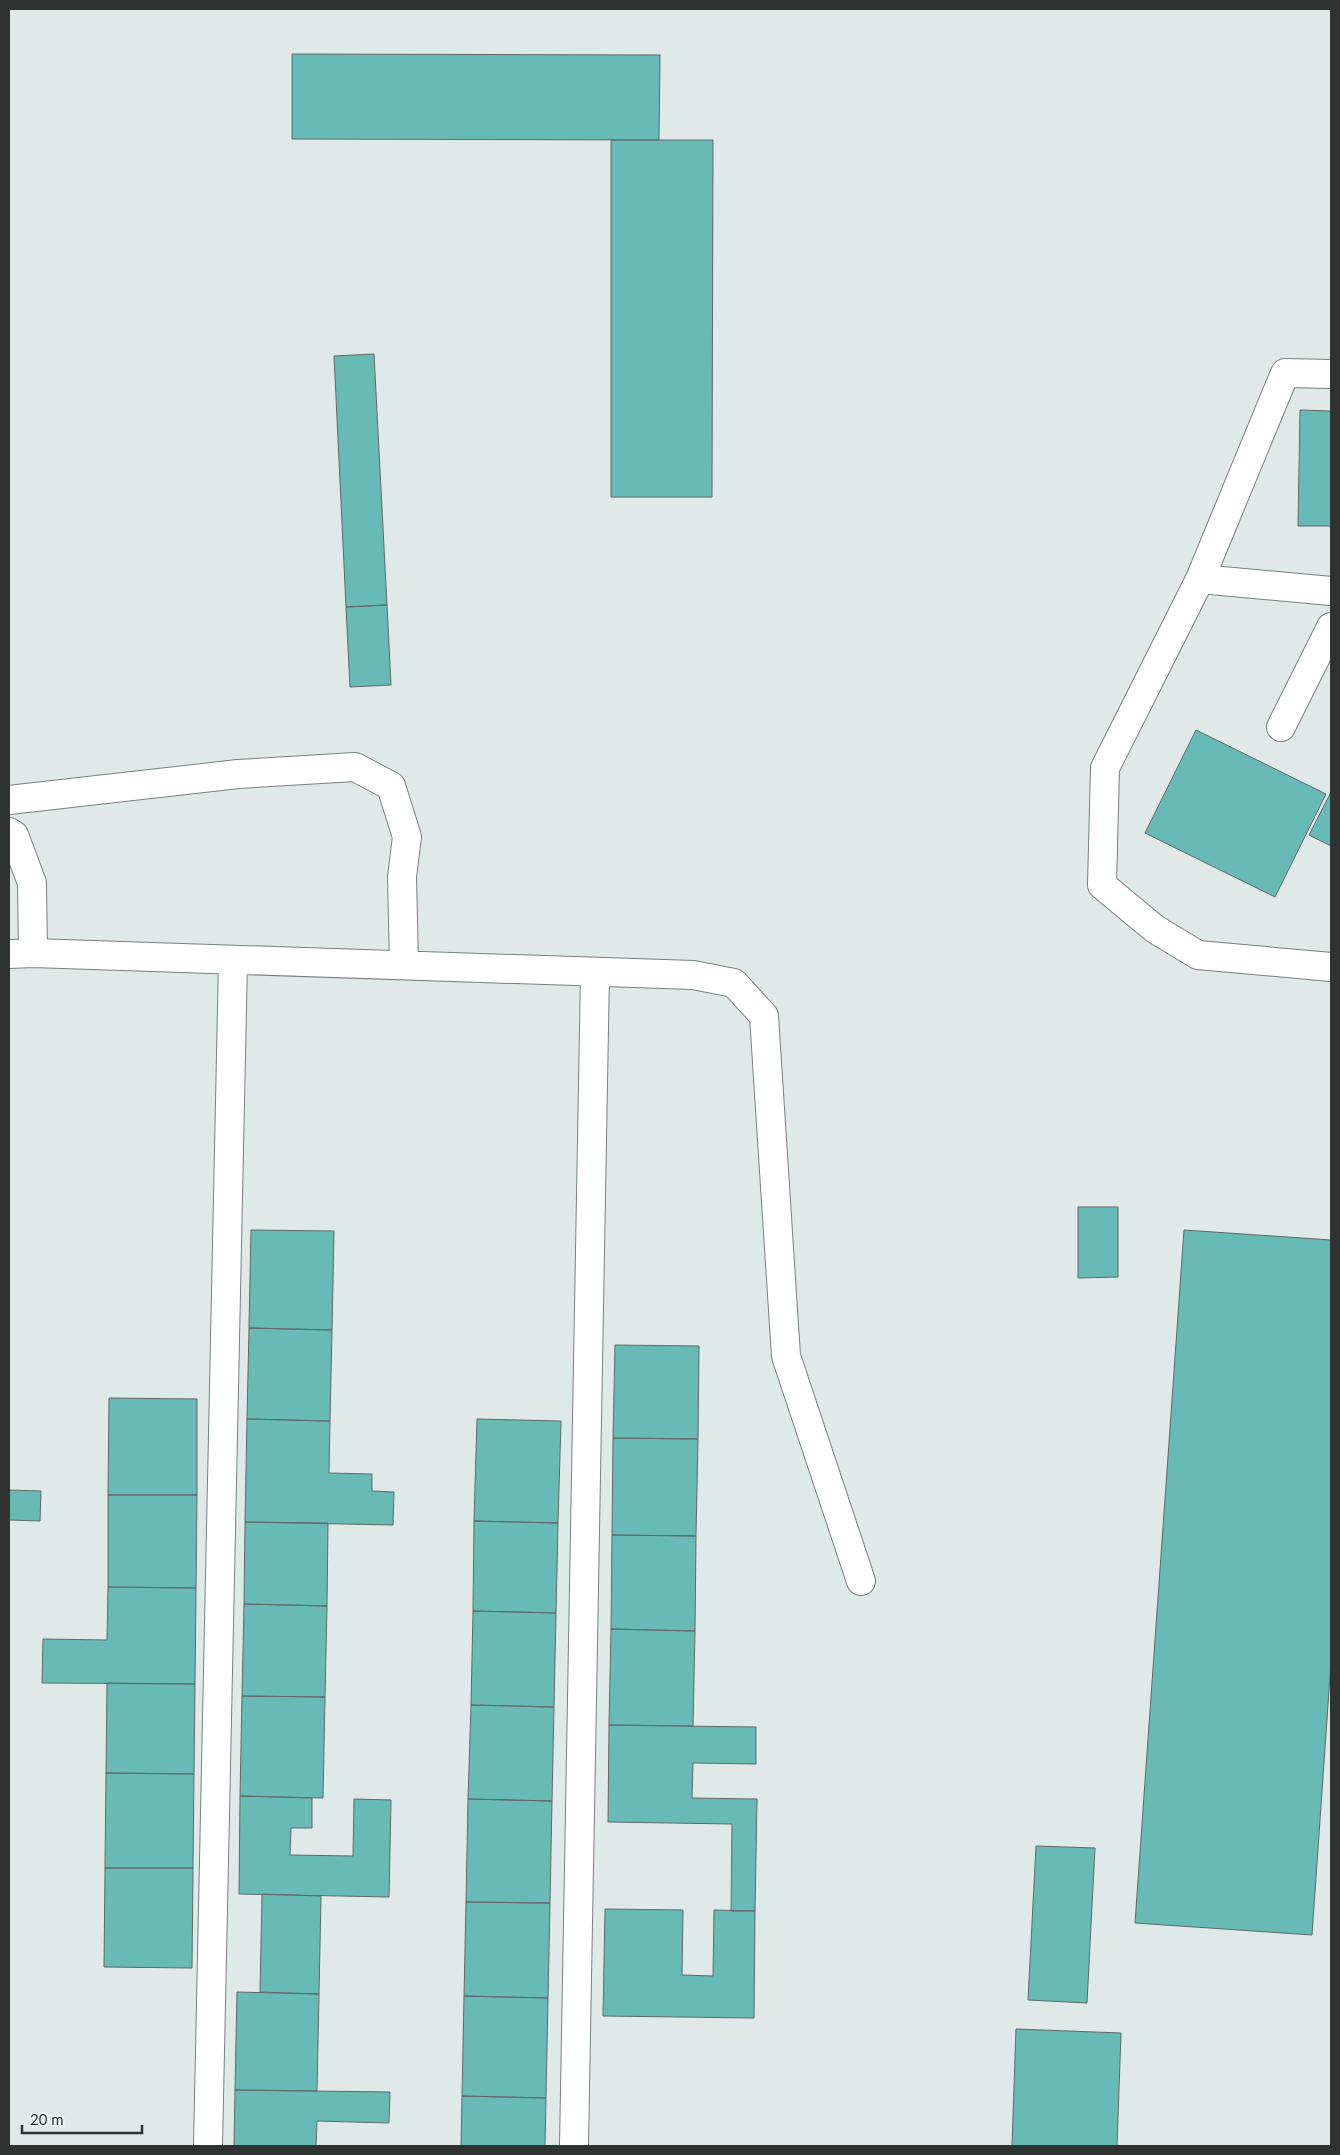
<svg xmlns="http://www.w3.org/2000/svg" width="1340" height="2155" viewBox="0 0 1340 2155" font-family="Lato,sans-serif">
<style>
.building{fill:#68bab6;stroke:#606968}
.lines{fill:none;stroke-linecap:round;stroke-linejoin:round}
.minor-casing{stroke:#788180;stroke-width:30}
.minor{stroke:#fff;stroke-width:28}
</style>
<rect width="100%" height="100%" fill="#dfe9e8"/>
<!-- building -->
<path class="building" d="M292,54L660,55L659,140L292,139Z
M611,140H713L712,497H611Z
M374,354L387,605L346,607L334,356Z
M1300,410L1331,411V526H1298Z
M387,605L391,685L350,687L346,607Z
M1196,730L1326,794L1275,897L1145,833Z
M1331,792V846L1309,835Z
M1078,1207H1118V1277L1078,1278Z
M251,1230L334,1231L332,1330L249,1328Z
M1184,1230L1331,1240V1662L1312,1935L1135,1923Z
M249,1328L332,1330L330,1421L247,1419Z
M615,1345L699,1346L698,1439L613,1438Z
M109,1398L197,1399V1495H108Z
M247,1419L330,1421L329,1473L372,1474V1491L394,1492L393,1525L245,1522Z
M477,1419L561,1421L558,1523L474,1521Z
M613,1438L698,1439L696,1536L612,1535Z
M9,1490L41,1491L40,1521L9,1520Z
M108,1495H197L196,1588L108,1587Z
M474,1521L558,1523L556,1613L473,1611Z
M245,1522L328,1523L327,1606L244,1604Z
M612,1535L696,1536L695,1631L611,1629Z
M108,1587L196,1588L195,1684L42,1683L43,1639L107,1640Z
M244,1604L327,1606L325,1697L242,1696Z
M473,1611L556,1613L554,1707L471,1705Z
M611,1629L695,1631L693,1726L609,1725Z
M107,1683L195,1684L194,1774L106,1773Z
M242,1696L325,1697L323,1798L240,1796Z
M471,1705L554,1707L552,1801L468,1799Z
M609,1725L756,1727V1764L693,1763L692,1798L757,1799L755,1911H731L732,1824L608,1822Z
M106,1773L194,1774L193,1868H105Z
M240,1796L312,1798V1828H291L290,1855L353,1856L354,1799L391,1800L389,1897L239,1894Z
M468,1799L552,1801L550,1903L466,1902Z
M1036,1846L1095,1848L1087,2003L1028,2000Z
M105,1868H193L192,1968L104,1967Z
M262,1894L321,1896L319,1994L260,1992Z
M466,1902L550,1903L548,1998L464,1996Z
M605,1909L683,1910L682,1975L713,1976L714,1910L755,1911L754,2018L603,2016Z
M237,1992L319,1994L317,2091L235,2090Z
M464,1996L548,1998L546,2098L462,2096Z
M1016,2029L1121,2033L1117,2146H1012Z
M235,2090L390,2092L389,2123L317,2121L316,2146H234Z
M462,2096L546,2098L545,2146H461Z"/>
<g class="lines">
<!-- minor casing -->
<g class="minor-casing">
<path id="minor" d="M1331,374L1285,373L1200,579L1105,768L1102,885L1155,929L1198,955L1331,967
M1200,579L1331,591
M1281,727L1331,627
M9,800L238,774L355,767L391,786L407,837L402,877L404,965
M9,832L14,835L32,883L33,953L693,975L734,983L764,1016L786,1356L861,1581
M9,954L33,953
M208,2146L233,960
M574,2146L595,972"/>
</g>
<!-- minor -->
<use href="#minor" class="minor"/>
</g>
<!-- border -->
<rect width="1340" height="2155" fill="none" stroke="#2e3231" stroke-width="20"/>
<!-- scale -->
<path d="M22 2125v8h120v-8" fill="none" stroke="#2e3231" stroke-width="2.5"/>
<text x="30" y="2125" font-size="15" fill="#2e3231" stroke="#ecf6f5" stroke-width="4" paint-order="stroke">20 m</text>
</svg>
